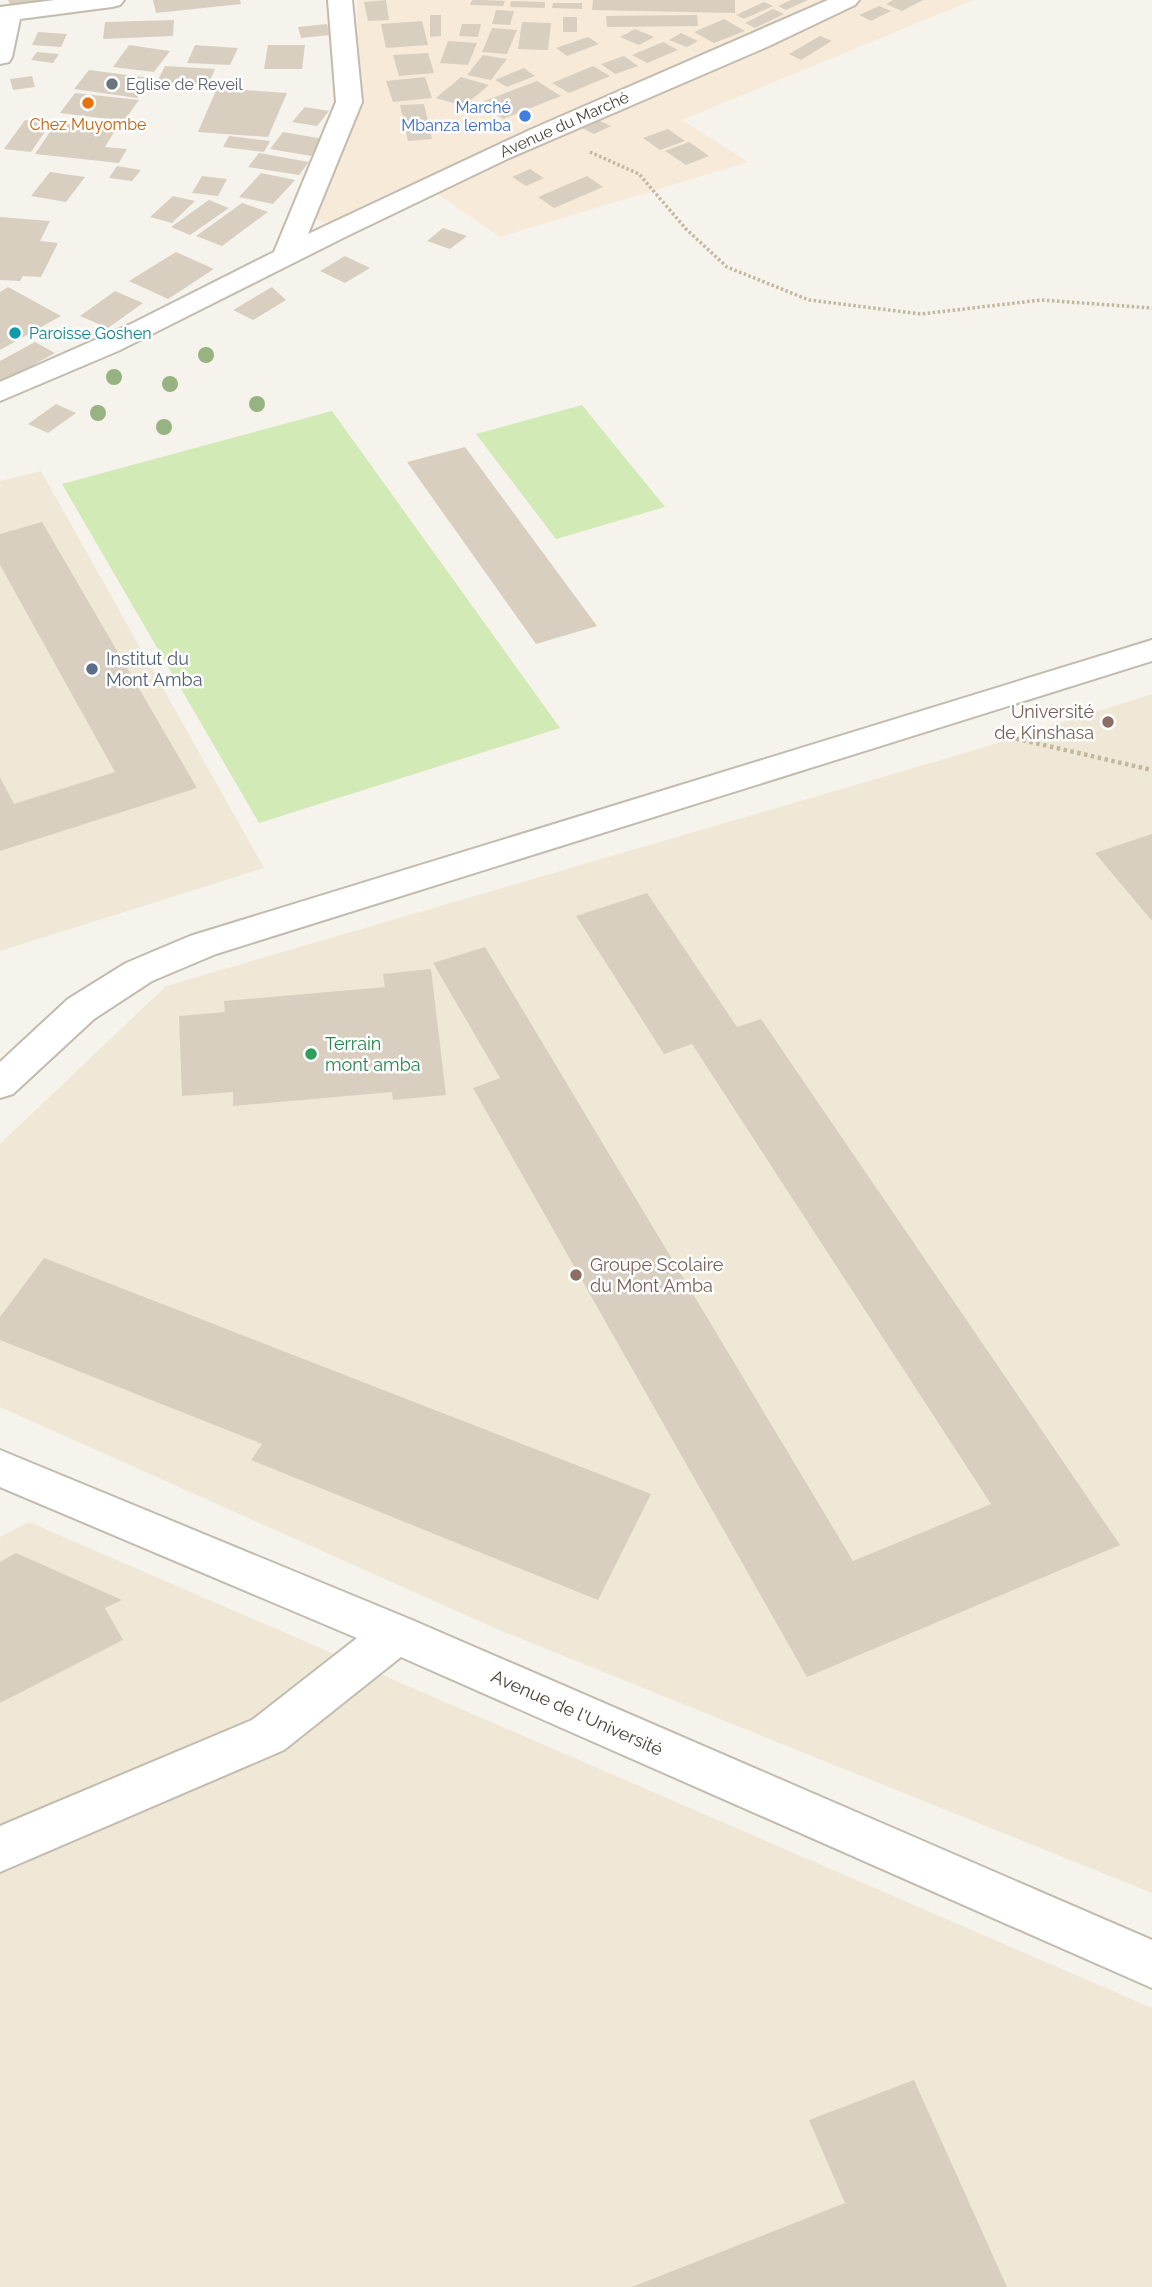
<svg xmlns="http://www.w3.org/2000/svg" width="1152" height="2287" viewBox="0 0 1152 2287" font-family="Raleway,sans-serif">
<style>
.commercial{fill:#f7ead8}
.education{fill:#efe8d6}
.green{fill:#d2eab5}
.building{fill:#d8cfc1}
.lines{fill:none;stroke-linecap:round;stroke-linejoin:round}
.minor-casing{stroke:#c2bbae;stroke-width:4}
.path-far1{stroke:#c4b79f;stroke-width:3.5;stroke-dasharray:2.5 2.5;stroke-linecap:butt}
.path{stroke:#c4b79f;stroke-width:4.5;stroke-dasharray:3.5 3.5;stroke-linecap:butt}
.minor{fill:#fff;fill-rule:evenodd}
.tree{fill:#97b381}
.worship-dot{fill:#6b7280;stroke:#fff;stroke-width:2.5}
.food-dot{fill:#e8710a;stroke:#fff;stroke-width:2.5}
.shop-dot{fill:#3f7fe0;stroke:#fff;stroke-width:2.5}
.culture-dot{fill:#0f9aa8;stroke:#fff;stroke-width:2.5}
.service-dot{fill:#5c6f8a;stroke:#fff;stroke-width:2.5}
.education-dot{fill:#8d6e63;stroke:#fff;stroke-width:2.5}
.leisure-dot{fill:#2e9e5b;stroke:#fff;stroke-width:2.5}
.labels{text-anchor:middle;stroke-width:5;stroke-linejoin:round;paint-order:stroke}
.far-worship-label{font-size:16px;fill:#5b616d;stroke:#fff;text-anchor:start}
.far-shop-label{font-size:16px;fill:#366cbe;stroke:#fff;text-anchor:end}
.far-food-label{font-size:16px;fill:#c56008;stroke:#fff}
.far-street-label{font-size:16px;fill:#4b4439;stroke:#fff}
.far-culture-label{font-size:16px;fill:#0d838f;stroke:#fff;text-anchor:start}
.service-label{font-size:18px;fill:#4e5e75;stroke:#fff;text-anchor:start}
.education-label{font-size:18px;fill:#785e54;stroke:#fff;text-anchor:end}
.leisure-label{font-size:18px;fill:#27864d;stroke:#fff;text-anchor:start}
.street-label{font-size:18px;fill:#4b4439;stroke:#fff}
</style>
<rect width="100%" height="100%" fill="#f6f3ec"/>
<!-- commercial -->
<path class="commercial" d="M357,0H973L682,120L748,162L500,237L419,181L327,225L313,217L360,111Z"/>
<!-- education -->
<path class="education" d="M41,471L264,868L0,951V481Z
M1152,694V1893L499,1630L0,1407V1144L166,986L975,750Z
M29,1522L1152,2008V2287H0V1537Z"/>
<!-- green -->
<path class="green" d="M582,405L665,507L556,539L476,434Z
M332,411L560,728L259,823L62,484Z"/>
<!-- building -->
<path class="building" d="M8,0H53V1L12,8Z
M153,0H240L241,4L156,13Z
M386,0L389,20L368,21L364,2Z
M472,0H485L505,1L503,6L470,5Z
M593,0H735V13L592,10Z
M791,0H808L786,10L778,6Z
M893,0H923L902,11L886,4Z
M511,1L545,2V8L510,7Z
M764,2L773,6L744,19L736,15Z
M553,3H582V9L552,8Z
M879,6L891,11L871,21L859,15Z
M773,9L784,14L755,28L745,23Z
M496,10L514,11L510,25L492,24Z
M430,15H441V36L430,37Z
M697,15L698,26L607,27L606,16Z
M563,17H577V32H563Z
M724,19L745,31L714,43L694,32Z
M174,20L173,36L103,39L105,22Z
M422,21L428,45L386,48L381,24Z
M522,22L551,23L548,50L518,49Z
M327,24L330,35L301,38L298,27Z
M462,24H481L478,37L459,36Z
M492,28L517,30L507,54L482,52Z
M635,29L654,37L639,45L620,37Z
M38,32L67,34L61,47L32,45Z
M681,33L698,41L687,47L669,40Z
M820,36L832,41L801,60L789,54Z
M588,37L599,44L567,56L556,48Z
M448,41L477,43L468,65L440,63Z
M663,42L678,50L647,63L632,55Z
M129,45L170,51L154,72L113,67Z
M195,45L238,48L230,65L187,63Z
M268,45H305L302,69H264Z
M37,52L59,54L53,63L31,60Z
M428,53L434,73L399,76L393,55Z
M483,55L507,59L491,80L467,75Z
M624,56L638,66L615,74L601,64Z
M165,66L215,69L208,85L157,82Z
M593,66L610,76L569,93L552,83Z
M524,68L535,76L507,87L495,80Z
M89,70L151,78L137,98L74,89Z
M32,76L35,87L13,90L10,79Z
M425,77L432,98L393,102L386,81Z
M461,77L489,85L464,106L436,98Z
M537,81L561,96L503,119L479,103Z
M217,88L287,93L268,137L198,132Z
M75,93L139,100L124,121L60,113Z
M424,104L432,139L408,141L400,105Z
M305,107L329,111L317,126L292,122Z
M25,120L51,123L31,152L4,149Z
M598,120L611,126L594,134L582,128Z
M56,123L116,129L105,147L127,149L119,163L35,154Z
M668,129L685,141L660,150L643,138Z
M283,132L324,139L311,156L270,149Z
M229,136L270,141L264,152L223,147Z
M689,142L709,156L686,165L665,151Z
M259,153L309,162L299,175L248,167Z
M117,166L141,170L132,181L109,178Z
M530,169L544,178L526,186L512,177Z
M50,172L85,177L66,202L31,196Z
M261,173L295,180L273,204L239,197Z
M202,176L227,179L218,196L192,193Z
M587,176L603,187L554,208L538,197Z
M173,196L195,201L172,223L150,217Z
M209,200L229,208L190,235L171,227Z
M242,203L268,212L222,246L196,236Z
M0,217L50,221L40,241L58,243L41,277L23,276L20,281L0,280Z
M443,228L467,236L450,249L427,241Z
M176,252L214,269L168,299L129,281Z
M345,256L370,268L345,283L320,271Z
M8,287L61,316L0,350V292Z
M272,287L286,300L253,320L233,310Z
M115,291L143,303L108,328L80,316Z
M35,342L55,353L0,383V361Z
M56,404L76,413L48,433L28,424Z
M465,447L597,626L536,644L407,462Z
M42,522L197,788L0,851V777L14,804L115,772L0,565V534Z
M1152,834V921L1095,853Z
M647,893L737,1027L761,1019L1120,1545L807,1677L473,1088L500,1078L433,963L485,947L853,1561L991,1504L692,1044L664,1054L576,916Z
M431,969L446,1095L393,1100L392,1092L233,1106V1092L182,1096L179,1016L225,1012L224,1001L385,987L383,974Z
M44,1258L651,1494L598,1600L251,1460L262,1444L0,1340V1317Z
M16,1553L122,1600L105,1608L123,1640L0,1703V1562Z
M914,2080L1007,2287H632L845,2203L809,2120Z"/>
<g class="lines">
<!-- minor casing -->
<g class="minor-casing">
<path id="minor" d="M55,0H124L120,5L112,7L20,19L12,57L9,62L0,64V7Z
M328,0H352L362,102L308,234L532,129L828,0H859L855,5L769,46L507,159L345,237L118,351L0,401V382L133,323L274,252L336,102Z
M1152,640V661L216,954L152,981L94,1019L13,1094L0,1098V1062L68,999L126,963L190,936Z
M0,1450L412,1620L1152,1940V1988L401,1657L284,1750L0,1872V1826L252,1720L357,1638L0,1487Z"/>
</g>
<!-- path-far1 -->
<path class="path-far1" d="M590,152L639,174L686,229L727,267L809,300L921,314L1041,300L1152,308"/>
<!-- path -->
<path class="path" d="M1009,737L1152,770"/>
<!-- minor -->
<use href="#minor" class="minor"/>
</g>
<!-- trees -->
<g class="tree">
<circle cx="206" cy="355" r="8"/>
<circle cx="114" cy="377" r="8"/>
<circle cx="170" cy="384" r="8"/>
<circle cx="257" cy="404" r="8"/>
<circle cx="98" cy="413" r="8"/>
<circle cx="164" cy="427" r="8"/>
</g>
<!-- markers -->
<circle class="worship-dot" cx="112" cy="84" r="7"/>
<circle class="food-dot" cx="88" cy="103" r="7"/>
<circle class="shop-dot" cx="525" cy="116" r="7"/>
<circle class="culture-dot" cx="15" cy="333" r="7"/>
<circle class="service-dot" cx="92" cy="669" r="7"/>
<g class="education-dot">
<circle cx="1108" cy="722" r="7"/>
<circle cx="576" cy="1275" r="7"/>
</g>
<circle class="leisure-dot" cx="311" cy="1054" r="7"/>
<g class="labels">
<!-- far-worship labels -->
<g class="far-worship-label">
<text x="126" y="90">Eglise de Reveil</text>
</g>
<!-- far-shop labels -->
<g class="far-shop-label">
<text x="511" y="113">Marché<tspan x="511" dy="18">Mbanza lemba</tspan></text>
</g>
<!-- far-food labels -->
<g class="far-food-label">
<text x="88" y="130">Chez Muyombe</text>
</g>
<!-- far-street labels -->
<g class="far-street-label">
<text transform="translate(564 124) rotate(-24)" y="6">Avenue du Marché</text>
</g>
<!-- far-culture labels -->
<g class="far-culture-label">
<text x="29" y="339">Paroisse Goshen</text>
</g>
<!-- service labels -->
<g class="service-label">
<text x="106" y="665">Institut du<tspan x="106" dy="21">Mont Amba</tspan></text>
</g>
<!-- education labels -->
<g class="education-label">
<text x="1094" y="718">Université<tspan x="1094" dy="21">de Kinshasa</tspan></text>
<text x="590" y="1271" text-anchor="start">Groupe Scolaire<tspan x="590" dy="21">du Mont Amba</tspan></text>
</g>
<!-- leisure labels -->
<g class="leisure-label">
<text x="325" y="1050">Terrain<tspan x="325" dy="21">mont amba</tspan></text>
</g>
<!-- street labels -->
<g class="street-label">
<text transform="translate(577 1713) rotate(24)" y="6">Avenue de l'Université</text>
</g>
</g>
</svg>
